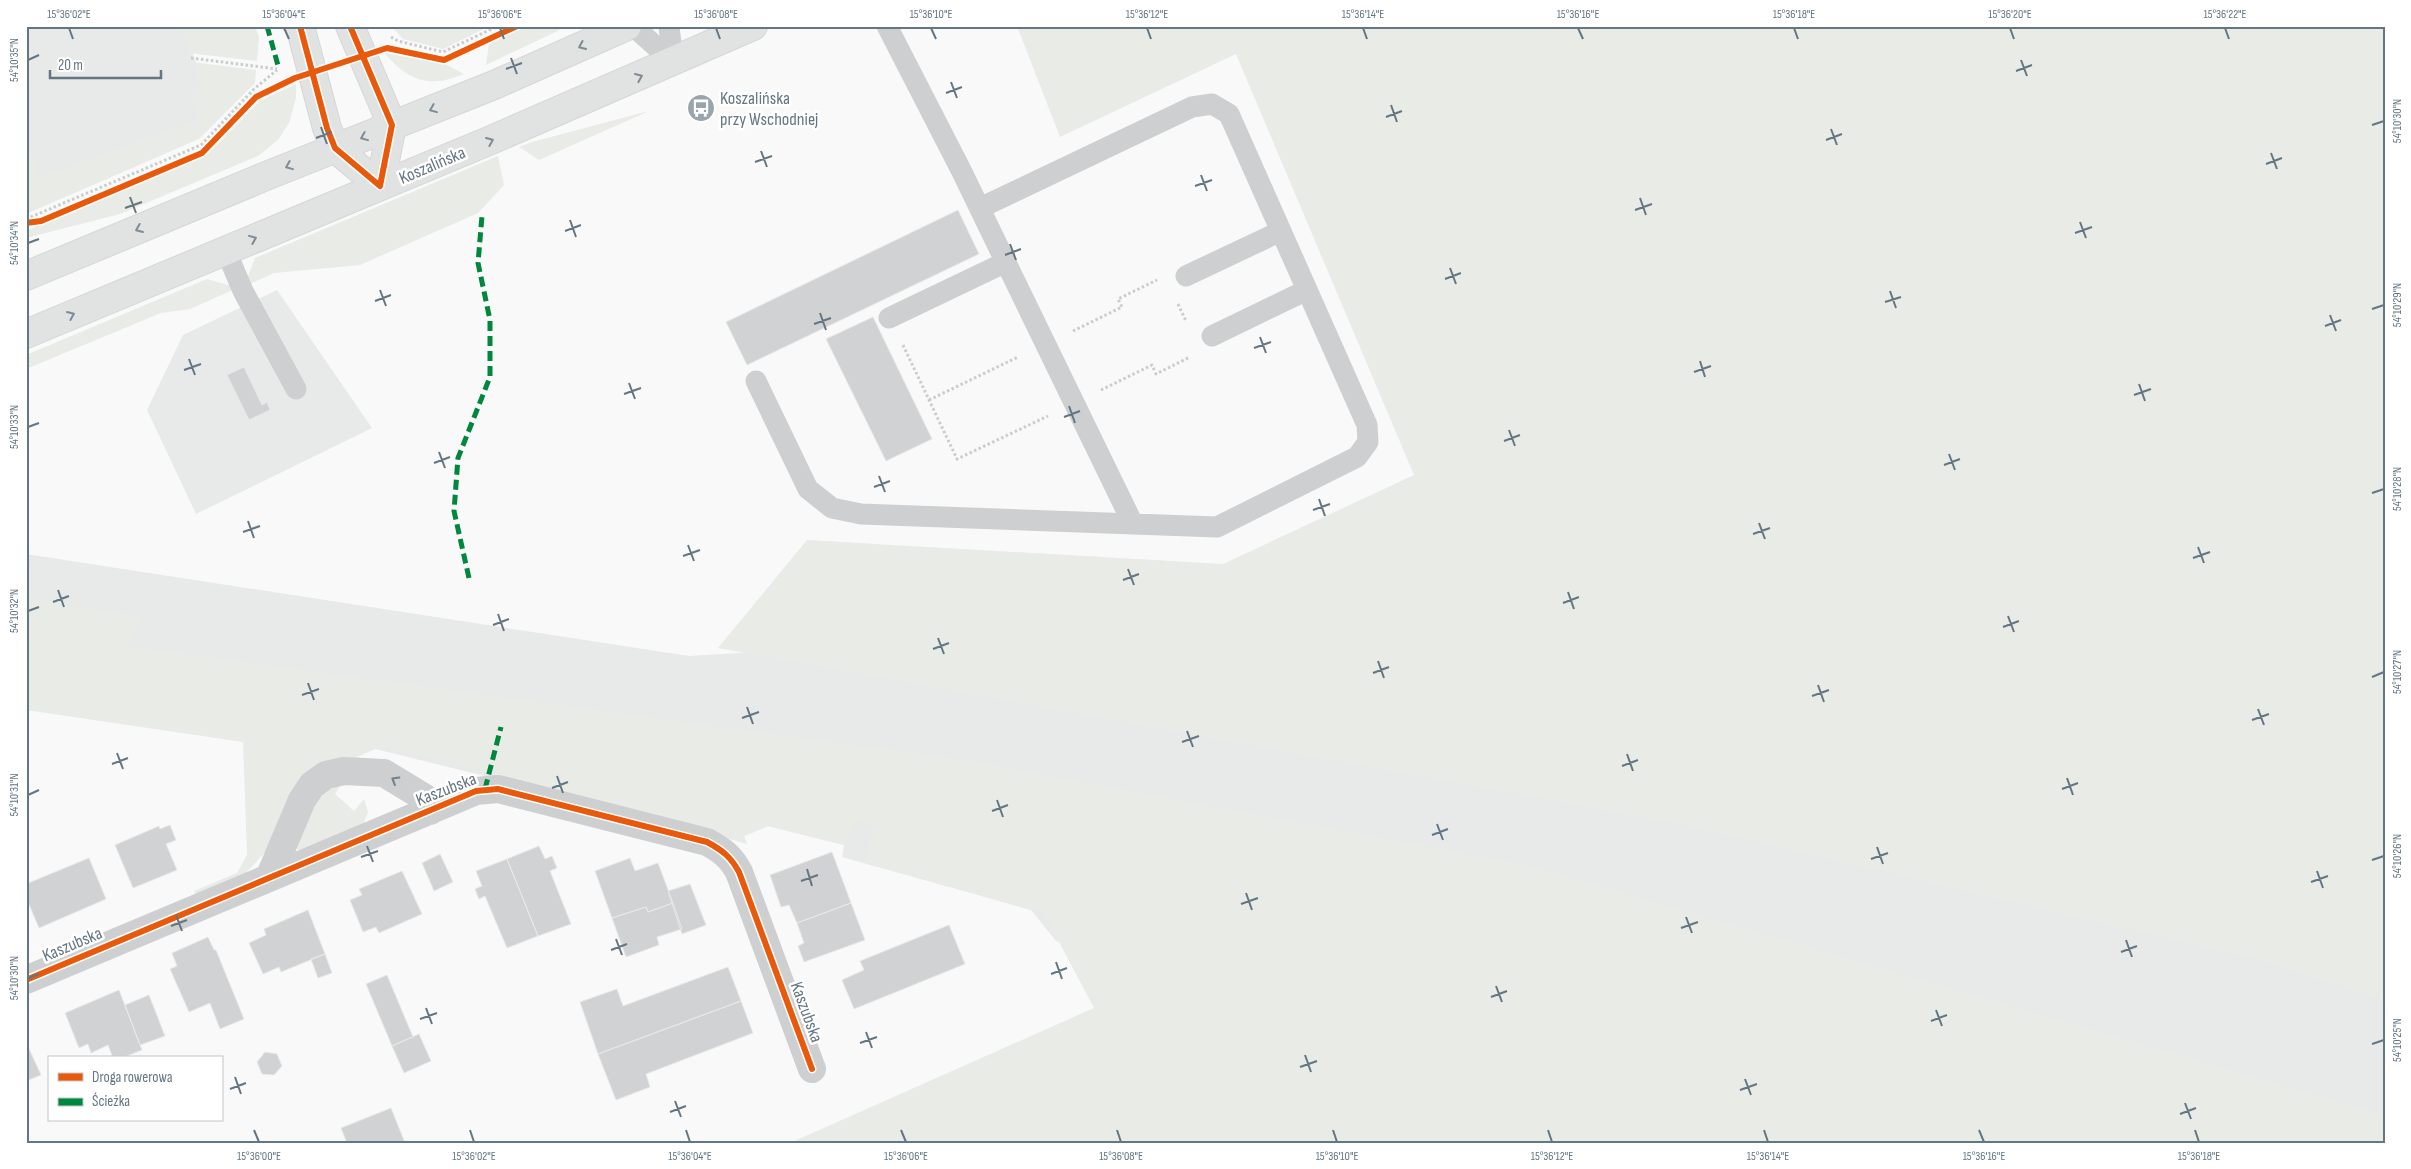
<svg xmlns="http://www.w3.org/2000/svg" width="2411" height="1169" viewBox="0 0 2411 1169" font-family="'Sofia Sans Condensed',sans-serif">
<style>
.built{fill:#e8e9e9}
.green{fill:#e8ebe6}
.building{fill:#d0d2d3;stroke:#e8e8e8}
.lines{fill:none;stroke-linecap:round;stroke-linejoin:round}
.secondary-casing{stroke:#d5d6d7;stroke-width:30}
.path{stroke:#cbcccd;stroke-width:3;stroke-dasharray:2.5 2.5;stroke-linecap:butt}
.lane{stroke:#cecfd0;stroke-width:21}
.street{stroke:#cecfd0;stroke-width:28}
.secondary{stroke:#e1e2e2;stroke-width:28}
.quiet{stroke:#00873e;stroke-width:5;stroke-dasharray:10 5;stroke-linecap:butt}
.cycleway-casing{stroke:#fff;stroke-width:9}
.cycleway{stroke:#e8590c;stroke-width:6}
.oneway{stroke:#7e8c96}
.oneway2{stroke:#707f8b}
.ticks{fill:none;stroke:#657683;stroke-width:2}
.labels{text-anchor:middle;stroke-width:5;stroke-linejoin:round;paint-order:stroke}
.poi-label{font-size:18px;fill:#657683;stroke:#fff;text-anchor:start}
.street-label{font-size:18px;fill:#657683;stroke:#fff}
.neatline{fill:none;stroke:#657683;stroke-width:2}
.ticks-label{font-size:12px;text-anchor:middle;fill:#657683}
</style>
<rect width="100%" height="100%" fill="#f9f9f9"/>
<!-- built -->
<path class="built" d="M26,26H182L217,117L26,189Z
M277,290L372,428L196,514L147,410L183,335Z
M26,554L689,656L877,645L2385,954V1143L1083,951L1056,941L1031,910L842,857L844,845L768,826L744,836L747,844L687,826L161,696L26,647Z"/>
<!-- green -->
<path class="green" d="M178,26H255L259,37L257,61L189,53Z
M391,26H490L443,49L403,39Z
M528,26H568L486,65L489,44Z
M1017,26H2385V1000L2259,960L1679,824L718,648L807,540L1223,564L1414,475L1236,54L1060,137Z
M384,53L445,64L464,74C428,89 409,81 384,53Z
M192,62L256,70L255,83L199,139L26,214V154L33,159L40,177L199,119L189,92L201,86Z
M296,84V98L289,123L278,140L258,156L120,214L26,238V231L208,154L260,101Z
M649,111L539,160L519,147L532,142Z
M498,156L504,185L478,213L360,265L274,273L250,284L247,279L255,258Z
M207,279L231,286L233,290L190,309L161,313L26,369V355Z
M26,598L141,616L128,646L961,759L1528,865L2385,1115V1143H790L1094,1008L1040,906L1031,910L863,862L874,829L857,820L844,845L768,826L744,836L747,844L687,826L510,781L487,774V771L380,747L350,760L245,874L196,895L194,891L237,873L247,855L243,742L26,710Z
M340,786L335,794L354,811L364,799L368,812L363,825L299,850L296,848C305,821 309,793 340,786Z"/>
<!-- building -->
<path class="building" d="M958,210L979,254L747,365L726,322Z
M873,317L932,439L886,461L826,339Z
M244,367L262,405L267,402L270,410L249,420L227,375Z
M170,825L176,840L166,844L177,870L133,888L115,845L159,826L160,829Z
M539,846L545,859L552,856L557,868L550,871L571,924L538,936L507,859Z
M832,852L851,903L797,923L789,905L781,907L770,875Z
M440,854L453,882L434,891L422,863Z
M89,858L106,899L39,928L28,902L26,903V884Z
M630,858L635,871L658,863L673,903L648,912L646,907L612,918L595,871Z
M507,859L538,936L507,948L485,896L479,899L475,889L482,886L476,871Z
M402,871L422,914L379,933L376,927L363,932L350,900L362,895L359,889Z
M690,884L706,925L682,934L668,891Z
M673,903L682,929L657,937L659,945L626,957L612,918L646,907L648,912Z
M851,903L865,940L804,962L798,946L804,943L797,923Z
M308,910L325,954L281,972L279,967L263,974L249,943L266,935L264,929Z
M949,925L965,964L854,1009L842,980L864,970L860,961Z
M208,937L214,950H216L244,1019L220,1029L210,1003L189,1012L170,969L177,966L172,953Z
M325,954L332,973L318,978L311,959Z
M728,967L741,1001L598,1054L580,1002L617,989L623,1006Z
M387,975L413,1037L392,1046L366,984Z
M119,990L142,1050L122,1058H113L108,1045L91,1053L88,1044L79,1048L65,1013Z
M149,995L165,1036L140,1045L125,1005Z
M741,1001L753,1033L646,1074L650,1087L616,1100L598,1054Z
M419,1034L431,1061L404,1073L392,1046Z
M26,1042L41,1075L26,1081Z
M265,1052L277,1054L282,1066L274,1075L262,1074L257,1062Z
M391,1108L405,1143H347L341,1128Z"/>
<g class="lines">
<!-- secondary casing -->
<g class="secondary-casing">
<path id="secondary" d="M300,26L327,128L335,148L380,186
M350,26L392,125L380,186
M26,276L266,176L494,85L627,26
M26,334L491,140L753,26"/>
</g>
<!-- path -->
<path class="path" d="M391,37L398,41L443,52L498,26
M191,58L277,69
M26,219L201,145L254,89L277,70
M1178,304L1186,321
M1073,331L1122,307L1118,299L1157,280
M903,345L957,459L1048,416
M1101,390L1152,365L1156,374L1190,357
M929,400L1018,357"/>
<!-- lane -->
<path class="lane" d="M633,26L673,62
M669,26L673,62
M887,26L961,170L1133,524
M226,251L243,291L296,389
M1186,276L1281,231
M889,318L1006,262
M1212,336L1307,290
M756,381L808,489L832,508L861,514L1217,527L1357,457L1368,442L1367,425L1229,114L1212,104L1192,107L980,208"/>
<!-- street -->
<path class="street" d="M269,878L302,800L312,785L326,775L344,771L384,773L425,798L430,811
M26,980L476,791L498,789L707,842C722,850 731,857 739,872L812,1069"/>
<!-- secondary -->
<use href="#secondary" class="secondary"/>
<!-- quiet -->
<path class="quiet" d="M267,26L279,69
M469,578L454,511L458,458L490,377V320L478,263L482,216
M485,789L501,727"/>
<!-- cycleway casing -->
<g class="cycleway-casing">
<path id="cycleway" d="M300,26L327,128L335,148L380,186L392,125L350,26
M26,223L41,221L202,153L256,97L295,78L387,48L444,60L517,26
M26,980L476,791L498,789L707,842C722,850 731,857 739,872L812,1069"/>
</g>
<!-- cycleway -->
<use href="#cycleway" class="cycleway"/>
</g>
<!-- one-way arrows -->
<defs><path id="oneway-chevron" d="M-2-3.5L2.5 0L-2 3.5" fill="none" stroke-width="1.6" stroke-linecap="round" stroke-linejoin="round" transform="scale(1.25)"/></defs>
<g class="oneway">
<use href="#oneway-chevron" transform="translate(582 46) rotate(156)"/>
<use href="#oneway-chevron" transform="translate(639 77) rotate(-23)"/>
<use href="#oneway-chevron" transform="translate(433 109) rotate(158)"/>
<use href="#oneway-chevron" transform="translate(364 137) rotate(158)"/>
<use href="#oneway-chevron" transform="translate(490 141) rotate(-23)"/>
<use href="#oneway-chevron" transform="translate(289 166) rotate(158)"/>
<use href="#oneway-chevron" transform="translate(139 229) rotate(157)"/>
<use href="#oneway-chevron" transform="translate(253 239) rotate(-22)"/>
<use href="#oneway-chevron" transform="translate(71 315) rotate(-23)"/>
</g>
<use class="oneway2" href="#oneway-chevron" transform="translate(395 780) rotate(-149)"/>
<!-- ticks -->
<path class="ticks" d="M69,28L73,39M284,28L289,39M500,28L504,39M716,28L720,39M931,28L936,39M1147,28L1151,39M1363,28L1367,39M1578,28L1583,39M1794,28L1798,39M2010,28L2014,39M2225,28L2229,39M511,58L517,74M28,60L39,55M2021,60L2027,76M506,69L522,63M2016,71L2032,65M951,82L957,98M946,93L962,87M1391,105L1397,122M1386,117L1402,111M2372,125L2384,121M321,127L327,144M1831,129L1837,145M316,138L332,132M1826,140L1842,134M761,151L767,167M2271,153L2277,169M755,162L772,156M2266,164L2282,158M1201,175L1207,191M1195,186L1212,180M130,197L136,213M1640,198L1646,215M125,208L142,202M1635,210L1652,204M570,220L576,237M2080,222L2086,238M565,231L581,225M2075,233L2092,227M28,243L39,239M1010,244L1016,260M1005,255L1021,249M1450,268L1456,284M1445,279L1461,273M380,290L386,306M1890,291L1896,308M375,301L391,295M1885,302L1901,297M2372,309L2384,305M820,313L826,330M2330,315L2336,331M814,324L831,318M2325,326L2341,320M1260,337L1266,353M1254,348L1271,342M189,359L195,375M1700,361L1705,377M184,370L201,364M1694,372L1711,366M629,383L635,399M2139,384L2145,401M624,394L641,388M2134,395L2151,389M1069,406L1075,423M1064,417L1080,411M28,427L39,423M1509,430L1515,446M1504,441L1520,435M439,452L445,468M1949,454L1955,470M434,463L450,457M1944,465L1960,459M879,476L885,492M874,487L890,481M2372,493L2384,489M1319,499L1325,516M1313,510L1330,504M248,521L254,538M1759,523L1765,539M243,532L260,526M1753,534L1770,528M688,545L694,561M2198,547L2204,563M683,556L700,550M2193,558L2210,552M1128,569L1134,585M1123,580L1139,574M58,590L64,607M1568,592L1574,609M53,602L69,596M1563,603L1579,597M28,611L39,607M498,614L504,631M2008,616L2014,632M493,625L509,619M2003,627L2019,621M938,638L944,654M933,649L949,643M1378,661L1384,678M1373,673L1389,667M2372,677L2384,672M308,683L314,700M1818,685L1824,702M302,695L319,689M1812,696L1829,690M747,707L753,724M2258,709L2264,725M742,718L759,712M2252,720L2269,714M1187,731L1193,747M1182,742L1199,736M117,753L123,769M1627,754L1633,771M112,764L128,758M1622,766L1638,760M557,776L563,793M2067,778L2073,795M552,788L568,782M2062,789L2078,783M28,795L39,790M997,800L1003,817M992,811L1008,805M1437,824L1443,840M1432,835L1448,829M367,846L373,862M1877,847L1883,864M361,857L378,851M1871,859L1888,853M2372,860L2384,856M807,869L812,886M2317,871L2323,888M801,881L818,875M2311,882L2328,876M1246,893L1252,910M1241,904L1258,898M176,915L182,931M1686,917L1692,933M171,926L187,920M1681,928L1698,922M616,939L622,955M2126,940L2132,957M611,950L627,944M2121,952L2137,946M1056,962L1062,979M1051,974L1067,968M28,978L39,974M1496,986L1502,1002M1491,997L1507,991M426,1008L432,1024M1936,1010L1942,1026M420,1019L437,1013M1931,1021L1947,1015M866,1032L872,1048M860,1043L877,1037M2372,1044L2384,1040M1305,1055L1311,1072M1300,1067L1317,1061M235,1077L241,1094M1745,1079L1751,1095M230,1089L246,1083M1740,1090L1757,1084M675,1101L681,1117M2185,1103L2191,1119M670,1112L686,1106M2180,1114L2196,1108M254,1130L259,1142M470,1130L474,1142M686,1130L690,1142M901,1130L906,1142M1117,1130L1121,1142M1333,1130L1337,1142M1548,1130L1552,1142M1764,1130L1768,1142M1979,1130L1984,1142M2195,1130L2199,1142"/>
<!-- icons -->
<defs>
<g id="bus-disc" transform="scale(1.4375)"><circle r="9.5" fill="#99a4ac" stroke="#fff"/><path d="M-5-6H5V4H4V6H2V4H-2V6H-4V4H-5ZM-3.5-4V0h7V-4ZM-3.5 1.2v1.5H-2V1.2ZM2 1.2v1.5H3.5V1.2Z" fill="#fff"/></g>
</defs>
<g fill-rule="evenodd">
<use href="#bus-disc" x="701" y="108"/>
</g>
<g class="labels">
<!-- poi labels -->
<g class="poi-label">
<text x="720" y="104">Koszalińska<tspan x="720" dy="21">przy Wschodniej</tspan></text>
</g>
<!-- street labels -->
<g class="street-label">
<text transform="translate(432 165) rotate(-23)" y="6">Koszalińska</text>
<text transform="translate(446 789) rotate(-21)" y="6">Kaszubska</text>
<text transform="translate(72 944) rotate(-23)" y="6">Kaszubska</text>
<text transform="translate(807 1012) rotate(70)" y="6">Kaszubska</text>
</g>
</g>
<!-- border -->
<rect width="2411" height="1169" fill="none" stroke="#ffffff" stroke-width="55"/>
<!-- legend -->
<rect x="48" y="1056" width="175" height="65" fill="#ffffff" stroke="#c1c8cd"/>
<rect x="58" y="1073" width="25" height="8" fill="#e8590c" stroke="#c1c8cd"/>
<text x="92" y="1082" font-size="15" fill="#657683">Droga rowerowa</text>
<rect x="58" y="1098" width="25" height="8" fill="#00873e" stroke="#c1c8cd"/>
<text x="92" y="1106" font-size="15" fill="#657683">Ścieżka</text>
<!-- scale -->
<path d="M50 70v8h111v-8" fill="none" stroke="#657683" stroke-width="2.5"/>
<text x="58" y="70" font-size="15" fill="#657683" stroke="#ffffff" stroke-width="4" paint-order="stroke">20 m</text>
<rect x="28" y="28" width="2356" height="1114" class="neatline"/>
<g class="ticks-label">
<text x="69" y="18">15°36'02"E</text>
<text x="284" y="18">15°36'04"E</text>
<text x="500" y="18">15°36'06"E</text>
<text x="716" y="18">15°36'08"E</text>
<text x="931" y="18">15°36'10"E</text>
<text x="1147" y="18">15°36'12"E</text>
<text x="1363" y="18">15°36'14"E</text>
<text x="1578" y="18">15°36'16"E</text>
<text x="1794" y="18">15°36'18"E</text>
<text x="2010" y="18">15°36'20"E</text>
<text x="2225" y="18">15°36'22"E</text>
<text transform="translate(14 60) rotate(-90)" y="4">54°10'35"N</text>
<text transform="translate(2397 121) rotate(-90)" y="4">54°10'30"N</text>
<text transform="translate(14 243) rotate(-90)" y="4">54°10'34"N</text>
<text transform="translate(2397 305) rotate(-90)" y="4">54°10'29"N</text>
<text transform="translate(14 427) rotate(-90)" y="4">54°10'33"N</text>
<text transform="translate(2397 489) rotate(-90)" y="4">54°10'28"N</text>
<text transform="translate(14 611) rotate(-90)" y="4">54°10'32"N</text>
<text transform="translate(2397 672) rotate(-90)" y="4">54°10'27"N</text>
<text transform="translate(14 795) rotate(-90)" y="4">54°10'31"N</text>
<text transform="translate(2397 856) rotate(-90)" y="4">54°10'26"N</text>
<text transform="translate(14 978) rotate(-90)" y="4">54°10'30"N</text>
<text transform="translate(2397 1040) rotate(-90)" y="4">54°10'25"N</text>
<text x="259" y="1160">15°36'00"E</text>
<text x="474" y="1160">15°36'02"E</text>
<text x="690" y="1160">15°36'04"E</text>
<text x="906" y="1160">15°36'06"E</text>
<text x="1121" y="1160">15°36'08"E</text>
<text x="1337" y="1160">15°36'10"E</text>
<text x="1552" y="1160">15°36'12"E</text>
<text x="1768" y="1160">15°36'14"E</text>
<text x="1984" y="1160">15°36'16"E</text>
<text x="2199" y="1160">15°36'18"E</text>
</g>
</svg>
